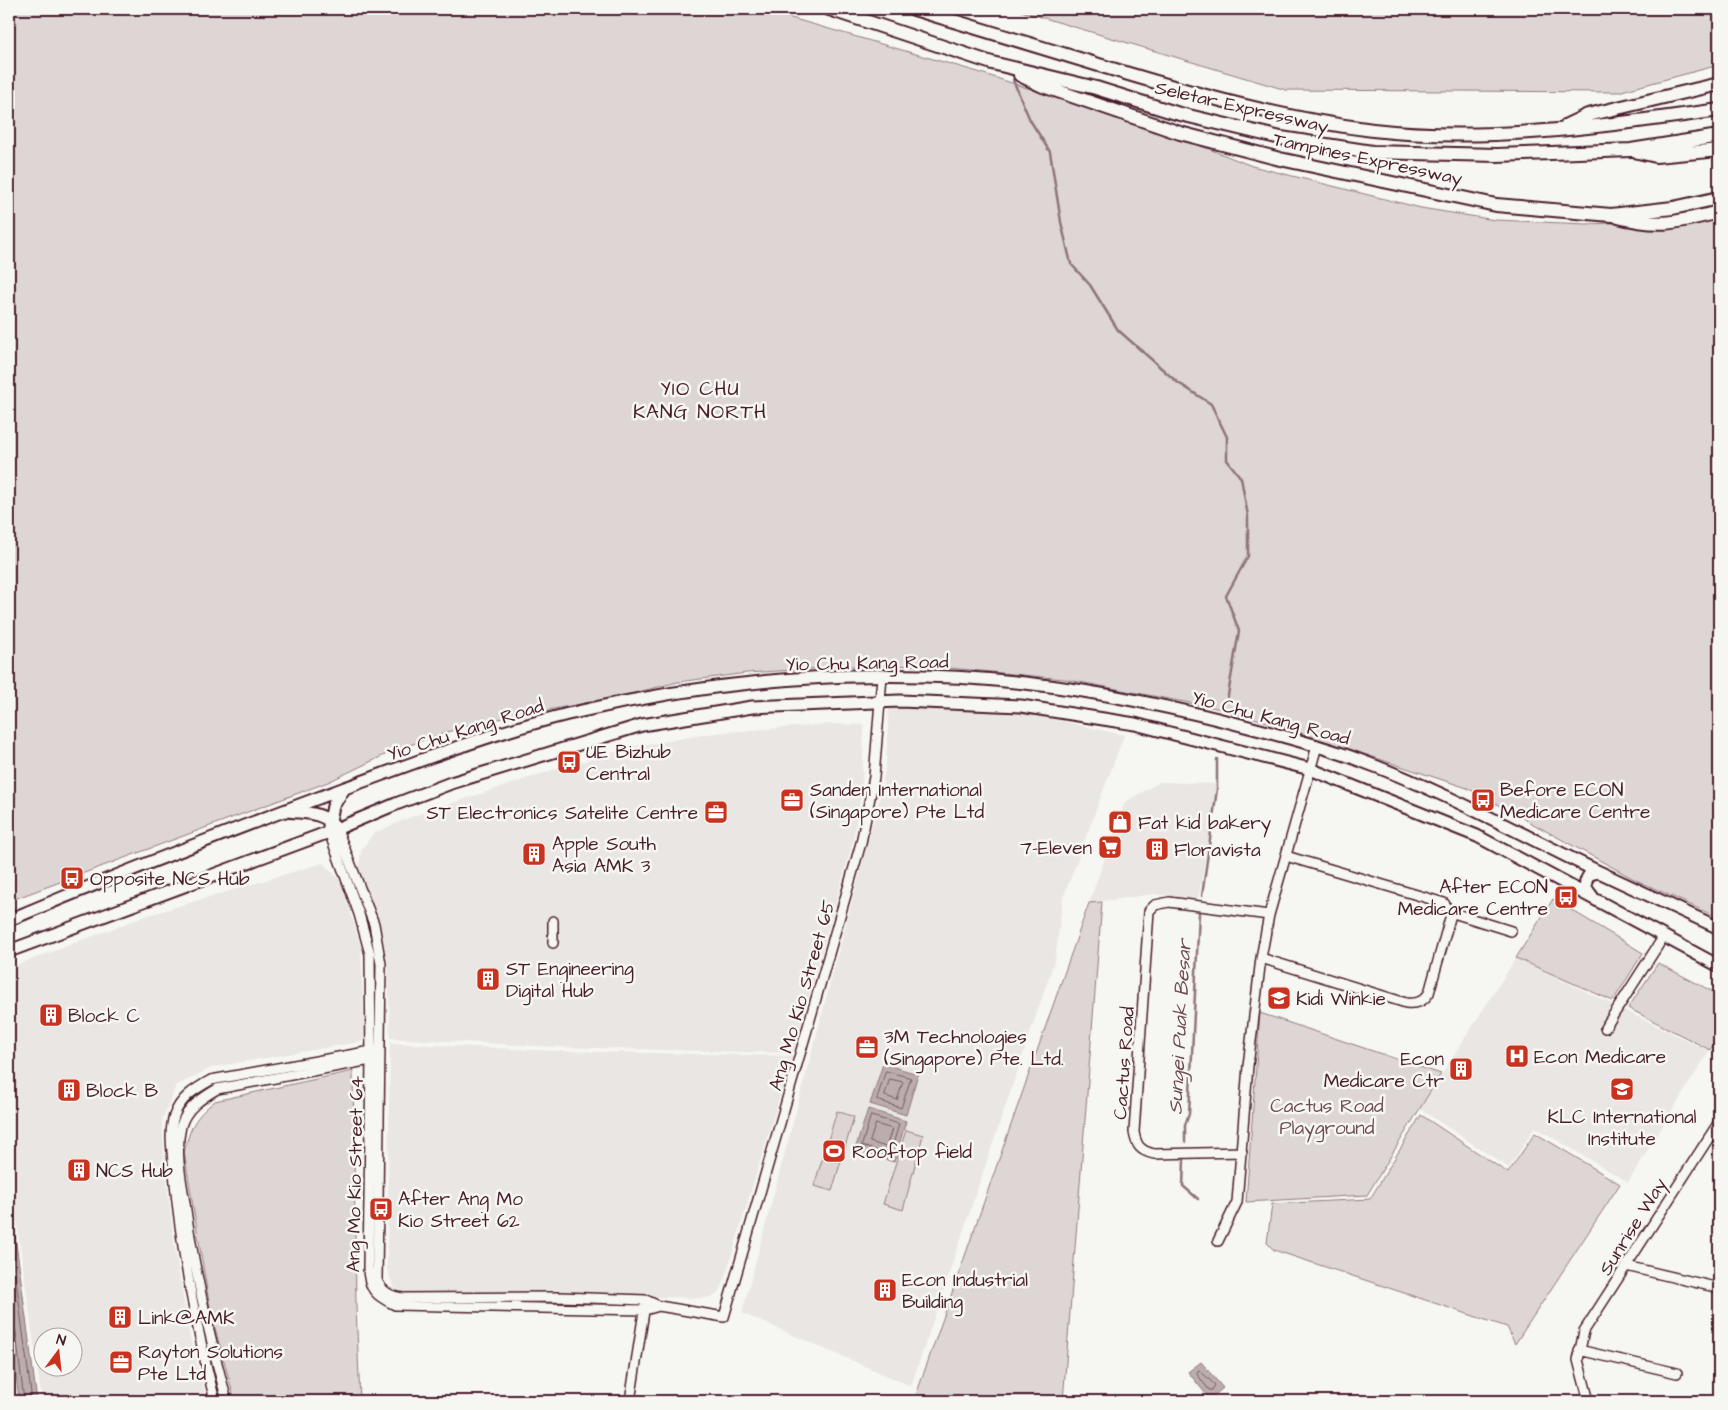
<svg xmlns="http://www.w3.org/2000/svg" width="1728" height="1410" viewBox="0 0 1728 1410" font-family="'Architects Daughter',sans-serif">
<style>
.built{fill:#e9e6e3;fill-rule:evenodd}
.green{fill:#ddd6d5;stroke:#947a80}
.water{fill:#bbadae;stroke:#8e747a}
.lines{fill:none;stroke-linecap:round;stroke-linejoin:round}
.shore{stroke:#77585f;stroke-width:1}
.stream{stroke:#8e747a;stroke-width:2.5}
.minor-casing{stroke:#4a1f2b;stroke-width:12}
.major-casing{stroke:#4a1f2b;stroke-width:15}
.highway-casing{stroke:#4a1f2b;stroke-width:16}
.minor{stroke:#f6f6f2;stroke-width:9}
.major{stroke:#f6f6f2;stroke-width:11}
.highway{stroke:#f6f6f2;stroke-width:12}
.labels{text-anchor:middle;stroke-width:5;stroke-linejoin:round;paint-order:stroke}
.street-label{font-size:19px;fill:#4a1f2b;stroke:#f6f6f2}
.poi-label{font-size:19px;fill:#4a1f2b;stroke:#f6f6f2;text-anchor:start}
.park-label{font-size:19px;fill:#6f4d56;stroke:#f6f6f2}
.neighbourhood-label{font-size:20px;letter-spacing:1px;fill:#4a1f2b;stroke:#f6f6f2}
.water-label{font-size:20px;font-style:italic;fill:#6c4a52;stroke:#f6f6f2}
</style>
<rect width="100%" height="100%" fill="#f6f6f2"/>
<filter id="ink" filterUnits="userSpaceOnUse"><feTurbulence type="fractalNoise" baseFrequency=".02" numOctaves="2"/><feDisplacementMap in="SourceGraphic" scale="10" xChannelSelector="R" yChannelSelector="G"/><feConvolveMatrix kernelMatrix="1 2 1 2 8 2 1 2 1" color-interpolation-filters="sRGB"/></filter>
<g filter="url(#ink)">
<!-- built -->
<path class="built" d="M889,703L1002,708L1124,735L1063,898L1055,959L911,1386L742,1313L879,801L886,764Z
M834,724L864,725L862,786L853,841L793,1053L557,1047L390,1038L388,962L381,929L359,868L361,851L373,834L408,818L553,770L636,746L715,733Z
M1160,782L1218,784L1198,899L1154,894L1089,903L1125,802Z
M323,863L340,880L361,947L364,1041L213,1067L176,1086L162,1120L165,1168L175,1250L190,1338L207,1401H42L9,1167V968L146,916ZM42,1338H72V1368H42Z
M1516,958L1709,1051L1628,1182L1535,1127L1509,1168L1420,1109Z
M390,1043L555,1051L792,1056L722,1287L716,1295L706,1298L405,1292L395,1289L387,1269Z"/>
<!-- green -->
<path class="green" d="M9,9H760L978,72L1189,141L1252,166L1421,208L1495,220L1586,224L1644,222L1719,207V918L1634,879L1467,788L1261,720L1216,708L1064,679L929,666L871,665L747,673L678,682L614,698L471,724L395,750L328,782L9,901Z
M1014,9H1719V65L1618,92L1286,90Z
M1553,899L1643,953L1613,1001L1516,958Z
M1102,902L1063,1401H914L1089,903Z
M1658,963L1719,995V1036L1710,1050L1628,1008Z
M1260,1013L1441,1074L1367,1195L1246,1202Z
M353,1071L356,1306L360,1401H235L211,1314L184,1152C191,1126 194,1118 215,1101Z
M837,1111L854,1117L832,1191L814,1186Z
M1421,1115L1508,1173L1535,1133L1620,1184L1515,1344L1507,1327L1274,1250L1267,1243L1272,1204L1370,1199Z
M906,1130L923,1135L903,1210L883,1204Z"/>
<!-- water -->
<path class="water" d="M883,1064L918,1074L906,1115L870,1104Z
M868,1109L906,1121L894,1162L855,1150Z
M9,1190L37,1401H19L9,1312Z
M1201,1362L1223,1388L1210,1399L1188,1372Z"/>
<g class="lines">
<!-- shore -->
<path class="shore" d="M886,1071L911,1078L901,1108L877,1100Z
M890,1079L903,1082L897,1100L885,1096Z
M871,1116L899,1124L890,1155L862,1146Z
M876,1124L892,1129L886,1147L870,1142Z
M9,1226L32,1401
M9,1273L15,1318L9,1321
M9,1327L14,1328L16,1332L24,1401
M1199,1370L1215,1385L1212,1390H1209L1197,1374Z"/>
<!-- stream -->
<path class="stream" d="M983,9L984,11
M1013,80L1030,120L1050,152L1061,222L1071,264L1090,285L1118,330L1177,382L1211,404L1227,437V460L1241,478L1248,516V556L1226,596L1239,631L1227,701
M1202,896L1217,789V759
M1185,1142V1125L1189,1114L1199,913
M1184,1160L1183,1186L1198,1199"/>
<!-- minor casing -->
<g class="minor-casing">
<path id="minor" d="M337,829L374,924L381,964L377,1280C382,1292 390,1296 403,1298L560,1297L646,1300L659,1306L724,1317L861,843L874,777L882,676
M329,832L359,914L370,954L371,1059L368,1267C368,1289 376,1296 395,1305L645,1310L659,1306
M1450,912L1511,931
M553,921V943
M1261,958L1406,1003C1417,1004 1423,1002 1429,993L1450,918V912L1444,903L1286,856
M1605,1028L1664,936
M1242,1152L1154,1154C1141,1151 1136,1146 1134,1132L1149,911L1155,905L1169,902L1269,915
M1218,1241L1237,1202L1248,1066L1261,958L1269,915L1317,746
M1626,1266L1719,1288
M1579,1350L1677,1373
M215,1401C196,1327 181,1250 174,1173C173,1155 168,1134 174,1116C180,1098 195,1089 211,1080L377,1050
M227,1401C209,1335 194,1270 185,1203C181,1179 175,1151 181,1126C186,1108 202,1098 217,1089L376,1059
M630,1401L645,1305
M1589,1401L1578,1360L1584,1331L1719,1122"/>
</g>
<!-- major casing -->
<g class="major-casing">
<path id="major" d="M285,811C304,813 325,811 337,829
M329,826L333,806L344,789
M1592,896C1585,888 1583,883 1590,874L1599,872
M9,920C120,873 232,830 345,788C419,761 491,733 568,714C716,679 874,666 1025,683C1106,692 1186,710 1264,731C1296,740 1328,748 1359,760C1442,790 1518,833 1597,871C1637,890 1678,909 1719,928
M9,951L329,832L396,804L451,783L642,725L752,707L900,701L1021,706L1135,724L1310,769L1477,836L1719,966"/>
</g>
<!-- highway casing -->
<g class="highway-casing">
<path id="highway" d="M829,9L992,63L1096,88L1176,113L1281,138L1372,152L1497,155L1631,150L1719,136
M914,9C980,29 1046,49 1112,69C1198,95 1284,119 1373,130C1488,143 1606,126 1719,110
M1020,75L1043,86L1180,133L1280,159L1496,205L1611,215L1673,208L1719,198
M1567,125L1588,115L1719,84
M1638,152L1656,156L1719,150
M1618,217C1661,228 1677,222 1719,212"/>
</g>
<!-- minor -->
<use href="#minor" class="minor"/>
<!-- major -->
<use href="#major" class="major"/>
<!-- highway -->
<use href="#highway" class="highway"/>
</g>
</g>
<!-- icons -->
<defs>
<g id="bus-square" transform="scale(1.25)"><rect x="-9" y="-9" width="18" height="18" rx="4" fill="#c8321e" stroke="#f6f6f2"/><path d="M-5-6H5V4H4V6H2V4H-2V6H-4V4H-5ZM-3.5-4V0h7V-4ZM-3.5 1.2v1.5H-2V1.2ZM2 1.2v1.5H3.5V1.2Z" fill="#fff"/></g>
<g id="office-square" transform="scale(1.25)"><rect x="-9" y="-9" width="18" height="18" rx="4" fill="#c8321e" stroke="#f6f6f2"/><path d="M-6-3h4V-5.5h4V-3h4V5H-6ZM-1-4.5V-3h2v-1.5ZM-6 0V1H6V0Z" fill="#fff"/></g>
<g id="shop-square" transform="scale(1.25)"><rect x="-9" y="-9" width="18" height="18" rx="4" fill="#c8321e" stroke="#f6f6f2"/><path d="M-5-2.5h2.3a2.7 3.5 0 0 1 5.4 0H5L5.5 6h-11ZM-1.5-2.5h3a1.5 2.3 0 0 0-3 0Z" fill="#fff"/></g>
<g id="supermarket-square" transform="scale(1.25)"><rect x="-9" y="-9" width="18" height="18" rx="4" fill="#c8321e" stroke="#f6f6f2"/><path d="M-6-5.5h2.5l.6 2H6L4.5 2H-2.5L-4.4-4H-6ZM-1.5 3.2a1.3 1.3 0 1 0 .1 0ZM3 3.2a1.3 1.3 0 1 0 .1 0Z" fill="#fff"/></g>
<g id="building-square" transform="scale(1.25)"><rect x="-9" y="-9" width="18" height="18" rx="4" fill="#c8321e" stroke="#f6f6f2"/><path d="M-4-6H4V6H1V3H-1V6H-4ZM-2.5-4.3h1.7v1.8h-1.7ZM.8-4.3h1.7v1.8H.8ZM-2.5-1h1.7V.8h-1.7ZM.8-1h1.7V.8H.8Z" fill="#fff"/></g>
<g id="school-square" transform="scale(1.25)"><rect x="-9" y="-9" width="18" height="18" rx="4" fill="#c8321e" stroke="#f6f6f2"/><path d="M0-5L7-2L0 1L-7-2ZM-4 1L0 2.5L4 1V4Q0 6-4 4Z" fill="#fff"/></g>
<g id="hospital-square" transform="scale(1.25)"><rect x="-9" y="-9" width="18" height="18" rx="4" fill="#c8321e" stroke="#f6f6f2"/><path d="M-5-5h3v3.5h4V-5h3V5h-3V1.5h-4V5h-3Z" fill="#fff"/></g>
<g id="stadium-square" transform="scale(1.25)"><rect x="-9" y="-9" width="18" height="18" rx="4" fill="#c8321e" stroke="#f6f6f2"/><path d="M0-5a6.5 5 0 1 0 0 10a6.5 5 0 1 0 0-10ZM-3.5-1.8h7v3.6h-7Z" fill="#fff"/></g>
</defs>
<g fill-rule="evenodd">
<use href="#bus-square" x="569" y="762"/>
<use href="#office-square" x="792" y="800"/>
<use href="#bus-square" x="1483" y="800"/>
<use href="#office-square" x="716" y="812"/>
<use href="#shop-square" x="1120" y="822"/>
<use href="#supermarket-square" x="1110" y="847"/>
<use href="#building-square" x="1157" y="849"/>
<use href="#building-square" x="534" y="854"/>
<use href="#bus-square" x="72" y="878"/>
<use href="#bus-square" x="1566" y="897"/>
<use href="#building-square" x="488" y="979"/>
<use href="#school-square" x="1279" y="998"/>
<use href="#building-square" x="51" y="1015"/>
<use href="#office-square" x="867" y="1047"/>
<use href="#hospital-square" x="1517" y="1056"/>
<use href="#building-square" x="1461" y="1069"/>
<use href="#school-square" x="1622" y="1089"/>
<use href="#building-square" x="69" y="1090"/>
<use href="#stadium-square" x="834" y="1151"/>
<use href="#building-square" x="79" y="1170"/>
<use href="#bus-square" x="381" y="1209"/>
<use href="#building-square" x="885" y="1290"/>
<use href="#building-square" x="120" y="1317"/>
<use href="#office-square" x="121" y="1362"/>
</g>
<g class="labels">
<!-- street labels -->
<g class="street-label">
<text transform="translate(1242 106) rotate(13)" y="7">Seletar Expressway</text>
<text transform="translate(1368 158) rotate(12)" y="7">Tampines Expressway</text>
<text transform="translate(867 662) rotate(-1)" y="7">Yio Chu Kang Road</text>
<text transform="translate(1271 717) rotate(15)" y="7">Yio Chu Kang Road</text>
<text transform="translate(465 729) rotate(-18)" y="7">Yio Chu Kang Road</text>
<text transform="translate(801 995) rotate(-74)" y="7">Ang Mo Kio Street 65</text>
<text transform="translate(1123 1063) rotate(-86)" y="7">Cactus Road</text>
<text transform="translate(354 1174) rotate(-89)" y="7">Ang Mo Kio Street 64</text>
<text transform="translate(1632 1226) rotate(-58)" y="7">Sunrise Way</text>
</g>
<!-- poi labels -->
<g class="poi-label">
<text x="586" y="758">UE Bizhub<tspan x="586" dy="22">Central</tspan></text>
<text x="810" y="796">Sanden International<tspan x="810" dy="22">(Singapore) Pte Ltd</tspan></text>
<text x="1500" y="796">Before ECON<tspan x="1500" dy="22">Medicare Centre</tspan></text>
<text x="698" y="819" text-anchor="end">ST Electronics Satelite Centre</text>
<text x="1138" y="829">Fat kid bakery</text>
<text x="552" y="850">Apple South<tspan x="552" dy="22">Asia AMK 3</tspan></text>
<text x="1092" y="854" text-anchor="end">7-Eleven</text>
<text x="1174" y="856">Floravista</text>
<text x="90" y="885">Opposite NCS Hub</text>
<text x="1548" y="893" text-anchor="end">After ECON<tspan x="1548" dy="22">Medicare Centre</tspan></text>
<text x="506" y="975">ST Engineering<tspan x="506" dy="22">Digital Hub</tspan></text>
<text x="1296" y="1005">Kidi Winkie</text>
<text x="68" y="1022">Block C</text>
<text x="884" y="1043">3M Technologies<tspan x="884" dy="22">(Singapore) Pte. Ltd.</tspan></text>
<text x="1534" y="1063">Econ Medicare</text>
<text x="1444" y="1065" text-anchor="end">Econ<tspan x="1444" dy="22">Medicare Ctr</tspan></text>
<text x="86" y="1097">Block B</text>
<text x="1622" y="1123" text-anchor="middle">KLC International<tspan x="1622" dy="22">Institute</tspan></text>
<text x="852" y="1158">Rooftop field</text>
<text x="96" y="1177">NCS Hub</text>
<text x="398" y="1205">After Ang Mo<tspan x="398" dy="22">Kio Street 62</tspan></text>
<text x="902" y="1286">Econ Industrial<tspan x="902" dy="22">Building</tspan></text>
<text x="138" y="1324">Link@AMK</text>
<text x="138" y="1358">Rayton Solutions<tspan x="138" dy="22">Pte Ltd</tspan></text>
</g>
<!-- park labels -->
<g class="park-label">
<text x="1327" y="1112">Cactus Road<tspan x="1327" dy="22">Playground</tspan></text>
</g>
<!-- neighbourhood labels -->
<g class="neighbourhood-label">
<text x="700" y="395">YIO CHU<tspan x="700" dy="23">KANG NORTH</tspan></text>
</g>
<!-- water labels -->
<g class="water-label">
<text transform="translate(1179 1027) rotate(-87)" y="7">Sungei Puak Besar</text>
</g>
</g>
<!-- margin -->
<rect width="1728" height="1410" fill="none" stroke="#f6f6f2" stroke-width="30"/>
<rect x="15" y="15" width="1698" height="1380" fill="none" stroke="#4a1f2b" stroke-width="2" filter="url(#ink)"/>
<!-- north arrow -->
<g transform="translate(58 1352) rotate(15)"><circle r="24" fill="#f6f6f2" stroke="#b1a0a2"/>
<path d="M0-4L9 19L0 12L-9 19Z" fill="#c8321e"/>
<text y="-8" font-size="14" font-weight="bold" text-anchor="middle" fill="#4a1f2b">N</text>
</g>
</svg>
